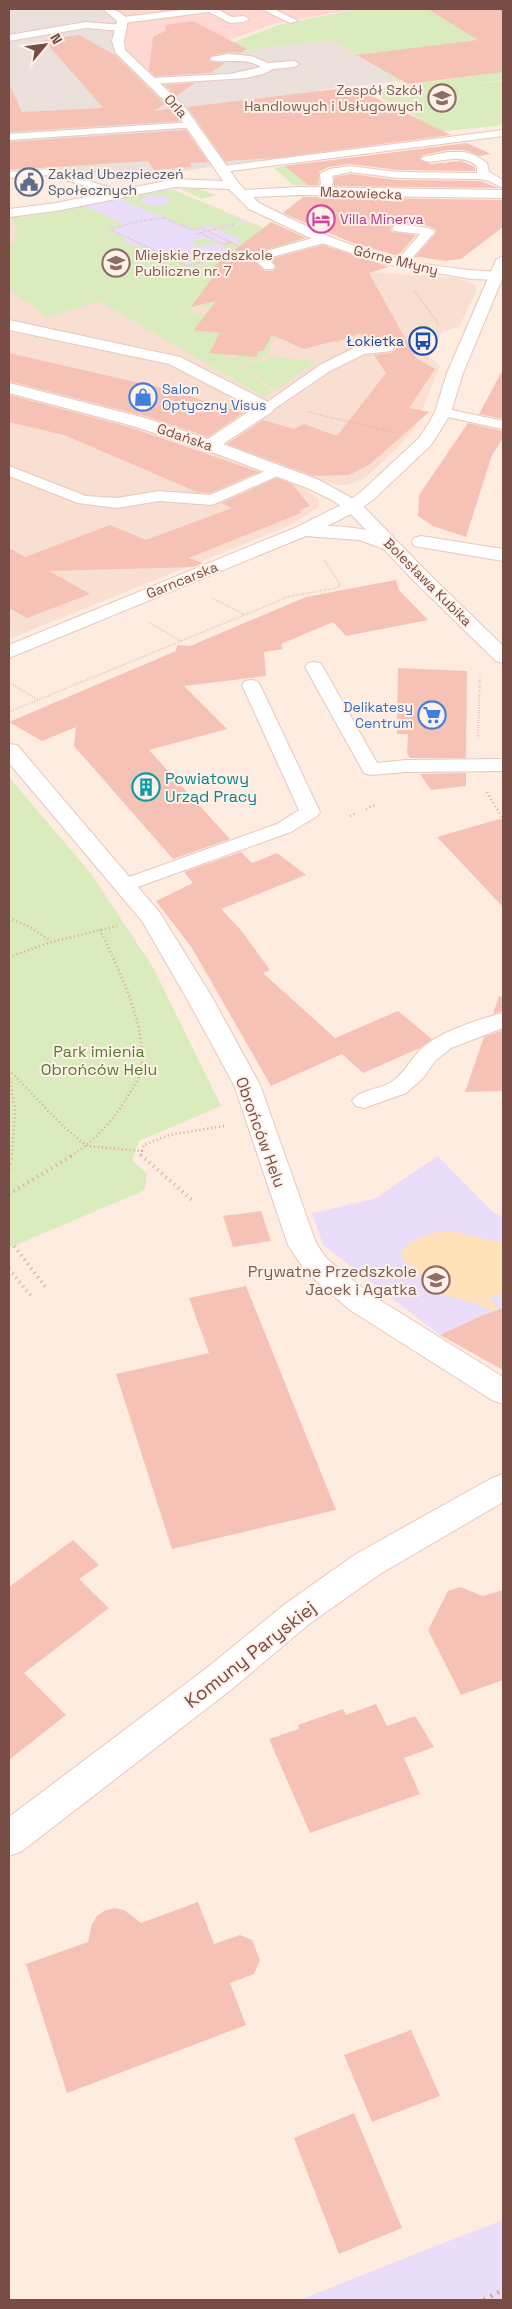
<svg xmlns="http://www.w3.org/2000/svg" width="512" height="2309" viewBox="0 0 512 2309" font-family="'Space Grotesk',sans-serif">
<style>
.residential{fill:#f8dfd1}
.commercial{fill:#ffd7d3}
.industrial{fill:#ece0dc}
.education{fill:#eaddfa}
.green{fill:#daecbd;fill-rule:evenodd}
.sand{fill:#ffe2b9}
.building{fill:#f6c2b5}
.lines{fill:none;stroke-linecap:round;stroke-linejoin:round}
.service-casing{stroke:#e5c8be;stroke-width:2}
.minor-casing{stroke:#e5c8be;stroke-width:2}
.tertiary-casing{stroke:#e5c8be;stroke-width:2}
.path-far4{stroke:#daa599;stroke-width:1;stroke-dasharray:0.5 2;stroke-linecap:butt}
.path-far3{stroke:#daa599;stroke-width:2;stroke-dasharray:0.5 2;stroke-linecap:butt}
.path-far2{stroke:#daa599;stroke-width:2.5;stroke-dasharray:1 3;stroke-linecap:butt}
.path-far1{stroke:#daa599;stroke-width:4;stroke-dasharray:1 4.5;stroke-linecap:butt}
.path{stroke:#daa599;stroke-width:4.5;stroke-dasharray:2 5.5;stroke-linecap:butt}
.service{fill:#fff;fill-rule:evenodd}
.minor{fill:#fff;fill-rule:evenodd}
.tertiary{fill:#fff;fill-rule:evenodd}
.labels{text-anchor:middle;stroke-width:4;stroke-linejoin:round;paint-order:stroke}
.far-education-label{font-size:14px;fill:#785e54;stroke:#fff1e8;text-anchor:end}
.far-street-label{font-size:14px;fill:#774d45;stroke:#fff1e8}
.far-service-label{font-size:14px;fill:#4e5e75;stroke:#fff1e8;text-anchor:start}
.far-hotel-label{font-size:14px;fill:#b23c85;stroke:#fff1e8;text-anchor:start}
.far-transit-label{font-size:14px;fill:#164399;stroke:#fff1e8;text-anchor:end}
.far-shop-label{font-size:14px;fill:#366cbe;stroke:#fff1e8;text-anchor:start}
.culture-label{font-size:16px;fill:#0d838f;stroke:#fff1e8;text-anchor:start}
.park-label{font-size:16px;fill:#58783a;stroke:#fff1e8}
.street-label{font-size:16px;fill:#774d45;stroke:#fff1e8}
.education-label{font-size:16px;fill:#785e54;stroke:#fff1e8;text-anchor:end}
.near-street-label{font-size:19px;fill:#774d45;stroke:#fff1e8}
</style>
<rect width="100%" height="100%" fill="#feece0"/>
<!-- residential -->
<path class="residential" d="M174,190L370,272L456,278L474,284L477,290L459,327L442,332L429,357L440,366L414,429L398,447L364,479L348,485H337L322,480L303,489L319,499V507L291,525L9,639V210Z"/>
<!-- commercial -->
<path class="commercial" d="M108,9H352L274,24L219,44L179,65L148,78L126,58L112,11Z"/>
<!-- industrial -->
<path class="industrial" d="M9,9H108L119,16L118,41L148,78L198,56L332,40L398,81L319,90L370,148L299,158L227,164L136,179L9,163Z"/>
<!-- education -->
<path class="education" d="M170,190L292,243L47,317L9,289L70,238L33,215L54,213L151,191Z
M438,1156L492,1211L503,1217V1333L481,1316L440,1335L323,1245L312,1213L374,1199Z
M503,2220V2300H299L459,2237Z"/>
<!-- green -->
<path class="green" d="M357,9L503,10V19L496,20V40H503V80L472,84L503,81V125L438,132L400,106H393L370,90L404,85L365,60L397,57L388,51L356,55L332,40L198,56L278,25ZM495,73L406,85L399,81L402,80Z
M305,163L320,174L321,182L318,186L293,185L274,168Z
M172,187L199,189L216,195L202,199L180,189L190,188L163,189Z
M174,190L245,221L214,228L207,225L193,229L117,198L151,191ZM149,196H162L171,200C164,208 150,207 141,202L143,198Z
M84,206L124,224L106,229L126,238L121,240L133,246L140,245L191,267L244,254L249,249L236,242L244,240L217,230L247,222L296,243L232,262L216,308L192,305L189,310L192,313L210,314L195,330L228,334L226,356L234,357L259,351L270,333L275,334L266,357L246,362L241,368L272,391L264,397L99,301L47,317L9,289V249L11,248L9,243H16L14,235H18L13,219H9V217L33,216Z
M207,238L223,245L231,243L244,249L239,253L194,265L166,254L179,251L185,253L178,256L192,262L233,251L216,243L200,247L190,242Z
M270,357L317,361L276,390L243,369L249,362L264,361Z
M9,777L92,875L154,969L221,1106L139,1141L132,1160L147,1174L145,1190L9,1248Z"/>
<!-- sand -->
<path class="sand" d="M440,1231L456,1232L503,1243V1292L490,1298L499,1309L492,1312C477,1300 458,1301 441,1293C427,1285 414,1269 402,1258V1251C411,1239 425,1235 440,1231Z"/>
<!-- building -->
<path class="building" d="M428,9H503V72L408,84L356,55L478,40Z
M193,21L247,49L240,53L228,52L211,56L209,61L225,63L210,73L155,76L149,70L153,37L165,31L166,25Z
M79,35L115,55L165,104L153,111L170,109L180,121L9,132V84L22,112L103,108L44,40Z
M195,83L176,96L165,85Z
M353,87L451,135L274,158L225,161L187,107Z
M186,130L208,162L190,163L192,167L154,170L148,161L9,170V142Z
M467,143L491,154L480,156L464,150H448L423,155L419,159L431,164L461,161L475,167V171L398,170L350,164L328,167L319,172L318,185H308L285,166Z
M350,174L398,180L480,181L499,188L334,186V177Z
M303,197L503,200V227L461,259L445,261L419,257L414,258L436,233V230L429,226L397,222L390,228L392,232L416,235L398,256L350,242L283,213Z
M271,222L306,238L257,252L253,260L265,271H273L277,267L271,259L323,245L389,267L369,273L416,358L435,369L409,408L429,412L369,465L349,475L314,476L227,444L263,420L294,429L304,424L337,436L386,373L374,355L392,353L396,349L395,346L387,342L367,344L360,333L337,342L334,341L304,349L272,335L263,351H259L256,357L209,353L220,333L194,330L216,301L191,307L216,273L209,270Z
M9,353L170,390L243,413L208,437L145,416L9,381Z
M503,369V419L479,414Z
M9,395L132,428L259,472L210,493L197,492L64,435L9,422Z
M468,423L503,431V438L492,455L466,537L433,526L418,516L419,495Z
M277,478L292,484L310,506L300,510L301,513L189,558L203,563L194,567L49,571L90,594L27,618L9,608V548L25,557L110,525L146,540L232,508L221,503Z
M396,580L399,590L428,620L346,636L333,622L281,644L283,649L264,652L266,676L184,686L227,729L149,750L230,839L173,859L74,746L76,727L42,741L9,722L176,651L177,645L190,646L306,597Z
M398,668L467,671L466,758H410L407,753L408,734H397Z
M466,773V786L431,790L420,774Z
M503,818V907L437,837Z
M241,852L252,863L277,853L306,875L221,909L240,929L270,970L263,973L335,1038L398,1011L432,1039L420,1048L363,1073L342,1054L271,1086L192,948L156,901L193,883L184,872Z
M499,996L503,997V1011L493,1014Z
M503,1030V1091L465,1092L484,1037Z
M261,1211L271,1241L233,1247L223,1216Z
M246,1286L336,1510L172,1549L116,1374L209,1353L189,1298Z
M503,1308V1370L440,1335L481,1316Z
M73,1540L99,1565L79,1579L109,1608L24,1673L66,1715L9,1760V1587Z
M460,1587L483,1596L503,1590V1680L461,1695L428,1630L448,1591Z
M376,1704L387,1726L415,1716L434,1747L404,1758L420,1794L310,1833L269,1739L299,1729L298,1725L343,1709L346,1715Z
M198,1902L214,1944L240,1935L252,1940L260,1960L254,1974L230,1983L246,2025L67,2093L26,1964L88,1942L92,1924L97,1916L104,1911L114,1908L124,1910L141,1923Z
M411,2030L440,2096L372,2122L344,2055Z
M354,2113L402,2228L339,2254L294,2138Z"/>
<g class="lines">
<!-- service casing -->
<g class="service-casing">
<path id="service" d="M189,9H217L232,17L244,16L249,19L244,22L230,23L209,12L123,23L118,20L123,17Z
M262,9H274L298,21L290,23Z
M86,22L122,25L127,28L122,31L86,28L9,41V35Z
M228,54L251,56L268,63L294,61L299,64L294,67L273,69L263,74L246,78L152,84L147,81L152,78L230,74L261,67C245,56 217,65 210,59L212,57Z
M192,122L196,123V127L9,140V134Z
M503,130V136L223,172L217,169L223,166Z
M464,152L475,155L487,163L489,172L503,180V188L489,181L480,179L398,178L350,172L332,176L333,183L327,194H319L317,192L321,183L320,174L329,169L350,166L398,172L477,173V166C458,150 431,168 421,159L423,157L448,152Z
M51,169L124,192L126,194L120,197L50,175L9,178V172Z
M398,224L429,228L435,232L405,266L401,267L395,263L420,234L394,231L392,228Z
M324,235L330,239L328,242L268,258L275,266L273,269H265L255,260L259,253Z
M387,344L394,348L392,351L364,354L330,371L271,411H261L259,408L320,365L356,347Z
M443,408L503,421V429L438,415L436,412Z
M277,466L285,471L282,474L212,505L159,501L117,508L78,503L9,476V466L86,496L117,498L159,491L210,495Z
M314,662L320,663L323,667L377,763L406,760L503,759V771L406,772L371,775L364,773L305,667L308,663Z
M251,680L257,681L260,685L320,812L317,816L291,832L132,889L125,891L118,889L115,885L118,881L277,824L299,810L242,685L245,681Z
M503,1013V1028L451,1048L435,1061L423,1078L406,1093L364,1108L356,1106L352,1101C360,1089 378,1090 390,1083C403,1075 409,1062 419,1051C436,1033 479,1019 503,1013Z"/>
</g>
<!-- minor casing -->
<g class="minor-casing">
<path id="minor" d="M103,9C114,9 121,11 128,20L124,41L125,50L184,106L238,182L245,190L298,187L503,190V198L298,195L253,197L259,203C282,214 305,226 328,236C383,259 444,270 503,272V280L471,279L380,263L319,242L249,209L229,189L175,187L56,211L9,217V209L56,203L175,179L223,181L176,112L116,53L112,41L117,21Z
M9,320L180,357L272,404L274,408L272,412L223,444L319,480L359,502L429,574L503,646V663L496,661L415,582L347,510L332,500L307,488L204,449L133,426L9,393V383L145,418L208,439L254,408L169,364L9,330Z
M421,536L503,549V561L414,546L412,542L414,538Z
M9,744L17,745L160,913L212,997L260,1085L316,1243L326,1258L370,1294L503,1377V1404L492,1400L350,1310L306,1272L288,1245L234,1085L186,997L142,921L9,763Z
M503,1474V1502L380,1574L309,1624L232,1689L22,1851L9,1856V1817L208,1667L285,1604L356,1554L492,1478Z"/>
</g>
<!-- tertiary casing -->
<g class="tertiary-casing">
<path id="tertiary" d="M503,256V277L463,373L451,412L445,423L431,445L374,499L359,510L327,526C345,526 389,530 399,545L397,549L390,551L359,540L306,536L9,658V645L297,527L347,502L362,491L419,438L429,423L435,412L447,373L496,260Z"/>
</g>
<!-- path-far4 -->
<path class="path-far4" d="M317,15L351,9"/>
<!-- path-far3 -->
<path class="path-far3" d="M164,218L193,230L201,228L247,250L188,266L109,229L140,221Z
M200,233L224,244L231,242
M196,234L235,224
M163,254L177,250
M415,291L439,325
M308,412L394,432
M212,598L245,615
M150,623L181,641
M9,682L38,700
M9,712L290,596L337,588L340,584L324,560
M478,738L480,676"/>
<!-- path-far2 -->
<path class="path-far2" d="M487,792L503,819
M366,809L375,805
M350,816L356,813
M9,918L32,928L51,941
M9,957L51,942L117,926
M9,1070L63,1126L87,1146L142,1151L140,1156
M9,1074L15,1110L12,1156
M142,1151L144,1145L169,1135L225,1126
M71,1156C98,1139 117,1116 132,1089C135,1084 140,1077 141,1072C148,1027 119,970 100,930"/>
<!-- path-far1 -->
<path class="path-far1" d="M141,1155L194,1202
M9,1170L12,1155
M9,1194L73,1155
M9,1245L14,1246L47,1289
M9,1269L31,1296"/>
<!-- path -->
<path class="path" d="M484,2300L503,2290"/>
<!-- service -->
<use href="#service" class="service"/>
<!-- minor -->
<use href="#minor" class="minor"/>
<!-- tertiary -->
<use href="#tertiary" class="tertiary"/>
</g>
<!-- icons -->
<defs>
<g id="school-ring" transform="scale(1.4375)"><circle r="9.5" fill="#fff1e8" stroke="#8d6e63" stroke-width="1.5"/><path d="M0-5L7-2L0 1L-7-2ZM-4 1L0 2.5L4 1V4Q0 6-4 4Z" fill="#8d6e63"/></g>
<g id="civic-ring" transform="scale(1.4375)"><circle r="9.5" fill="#fff1e8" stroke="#5c6f8a" stroke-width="1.5"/><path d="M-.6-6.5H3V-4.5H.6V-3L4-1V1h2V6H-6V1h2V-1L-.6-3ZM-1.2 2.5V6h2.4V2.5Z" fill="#5c6f8a"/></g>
<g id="hotel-ring" transform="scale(1.4375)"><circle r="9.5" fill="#fff1e8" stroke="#d1479c" stroke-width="1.5"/><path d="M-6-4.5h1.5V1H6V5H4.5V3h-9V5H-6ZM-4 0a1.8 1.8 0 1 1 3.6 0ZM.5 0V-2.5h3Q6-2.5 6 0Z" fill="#d1479c"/></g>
<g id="bus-ring" transform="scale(1.4375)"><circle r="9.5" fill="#fff1e8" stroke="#1a4fb4" stroke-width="1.5"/><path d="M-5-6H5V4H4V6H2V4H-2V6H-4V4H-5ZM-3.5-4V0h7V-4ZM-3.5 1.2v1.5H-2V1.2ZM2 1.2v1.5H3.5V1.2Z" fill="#1a4fb4"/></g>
<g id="shop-ring" transform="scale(1.4375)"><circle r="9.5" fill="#fff1e8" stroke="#3f7fe0" stroke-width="1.5"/><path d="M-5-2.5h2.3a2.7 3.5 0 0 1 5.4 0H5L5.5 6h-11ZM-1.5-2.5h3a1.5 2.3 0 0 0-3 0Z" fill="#3f7fe0"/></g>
<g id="supermarket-ring" transform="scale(1.4375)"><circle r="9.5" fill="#fff1e8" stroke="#3f7fe0" stroke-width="1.5"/><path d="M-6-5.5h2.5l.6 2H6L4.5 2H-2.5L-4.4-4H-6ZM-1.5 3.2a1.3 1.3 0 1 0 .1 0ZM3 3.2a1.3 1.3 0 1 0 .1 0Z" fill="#3f7fe0"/></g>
<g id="building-ring" transform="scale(1.4375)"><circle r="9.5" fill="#fff1e8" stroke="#0f9aa8" stroke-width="1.5"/><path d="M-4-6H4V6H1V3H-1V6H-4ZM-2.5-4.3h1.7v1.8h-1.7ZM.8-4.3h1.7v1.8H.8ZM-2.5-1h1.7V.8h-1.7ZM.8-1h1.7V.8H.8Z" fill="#0f9aa8"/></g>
</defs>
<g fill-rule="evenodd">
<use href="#school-ring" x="442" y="98"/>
<use href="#civic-ring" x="29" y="182"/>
<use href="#hotel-ring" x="321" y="219"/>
<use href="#school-ring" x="116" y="263"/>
<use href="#bus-ring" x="423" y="341"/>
<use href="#shop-ring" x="143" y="397"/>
<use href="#supermarket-ring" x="432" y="715"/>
<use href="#building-ring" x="146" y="787"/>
<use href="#school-ring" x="436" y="1280"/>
</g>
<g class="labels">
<!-- far-education labels -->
<g class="far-education-label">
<text x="423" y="95">Zespół Szkół<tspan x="423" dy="16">Handlowych i Usługowych</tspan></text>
<text x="135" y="260" text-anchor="start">Miejskie Przedszkole<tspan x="135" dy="16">Publiczne nr. 7</tspan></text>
</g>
<!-- far-street labels -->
<g class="far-street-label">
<text transform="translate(176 106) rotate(48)" y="5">Orla</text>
<text transform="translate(361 193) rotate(2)" y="5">Mazowiecka</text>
<text transform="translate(396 260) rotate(14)" y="5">Górne Młyny</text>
<text transform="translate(185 437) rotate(19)" y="5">Gdańska</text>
<text transform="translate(182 580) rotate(-22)" y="5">Garncarska</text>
<text transform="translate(428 582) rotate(45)" y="5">Bolesława Kubika</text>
</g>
<!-- far-service labels -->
<g class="far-service-label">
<text x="48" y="179">Zakład Ubezpieczeń<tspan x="48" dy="16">Społecznych</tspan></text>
</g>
<!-- far-hotel labels -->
<g class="far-hotel-label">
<text x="340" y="224">Villa Minerva</text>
</g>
<!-- far-transit labels -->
<g class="far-transit-label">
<text x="404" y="346">Łokietka</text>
</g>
<!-- far-shop labels -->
<g class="far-shop-label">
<text x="162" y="394">Salon<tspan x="162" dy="16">Optyczny Visus</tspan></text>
<text x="413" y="712" text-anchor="end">Delikatesy<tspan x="413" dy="16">Centrum</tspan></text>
</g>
<!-- culture labels -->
<g class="culture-label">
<text x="165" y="784">Powiatowy<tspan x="165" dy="18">Urząd Pracy</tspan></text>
</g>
<!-- park labels -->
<g class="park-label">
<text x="99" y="1057">Park imienia<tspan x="99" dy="18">Obrońców Helu</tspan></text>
</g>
<!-- street labels -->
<g class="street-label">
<text transform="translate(261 1132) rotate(70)" y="6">Obrońców Helu</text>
</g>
<!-- education labels -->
<g class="education-label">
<text x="417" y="1277">Prywatne Przedszkole<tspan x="417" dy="18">Jacek i Agatka</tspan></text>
</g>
<!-- near-street labels -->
<g class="near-street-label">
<text transform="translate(250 1654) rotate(-38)" y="7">Komuny Paryskiej</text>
</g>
</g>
<!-- border -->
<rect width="512" height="2309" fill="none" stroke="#774d45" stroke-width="20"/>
<!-- north arrow -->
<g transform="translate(45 45) rotate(61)" stroke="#fff1e8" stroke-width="4" paint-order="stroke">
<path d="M0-4L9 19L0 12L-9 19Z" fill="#774d45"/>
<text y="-8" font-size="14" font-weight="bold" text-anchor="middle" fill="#774d45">N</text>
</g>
</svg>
